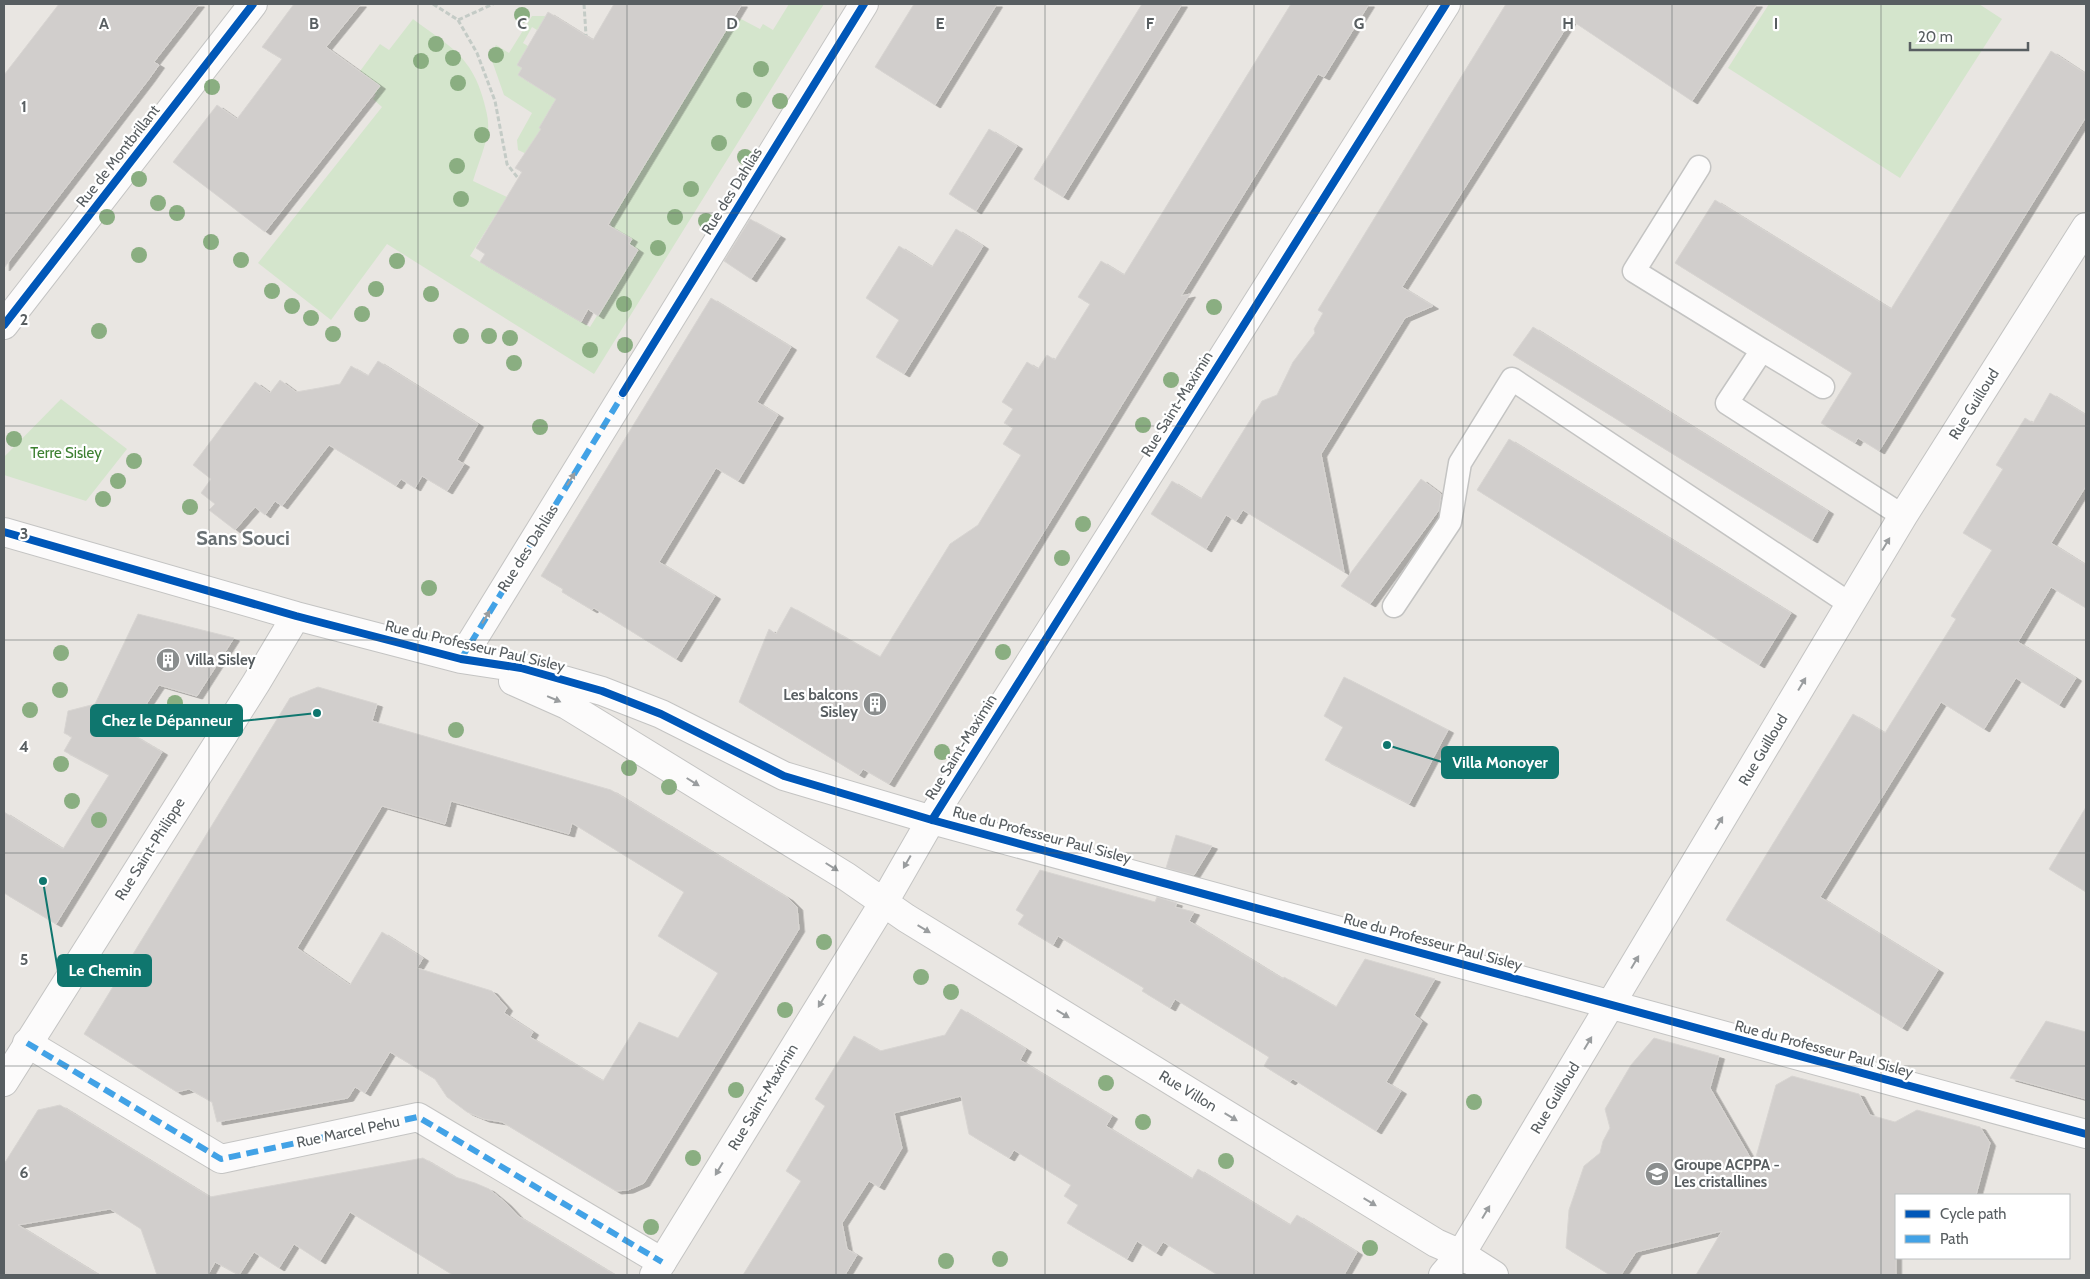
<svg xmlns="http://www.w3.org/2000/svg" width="2090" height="1279" viewBox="0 0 2090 1279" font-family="Cabin,sans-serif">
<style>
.green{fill:#d4e5cc}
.building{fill:#d1cecc;stroke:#d8d5d2;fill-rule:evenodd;filter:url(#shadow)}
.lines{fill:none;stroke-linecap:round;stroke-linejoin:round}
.service-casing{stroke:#c4c4c3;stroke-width:25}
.pedestrian-casing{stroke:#c4c4c3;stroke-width:30}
.minor-casing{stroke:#c4c4c3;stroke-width:30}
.path{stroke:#c4cbc6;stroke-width:3;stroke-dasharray:5 2.5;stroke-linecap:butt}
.service{stroke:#fcfbfb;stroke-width:22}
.pedestrian{stroke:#fcfbfb;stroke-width:28}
.minor{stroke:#fcfbfb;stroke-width:28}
.quiet{stroke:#42a2e6;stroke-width:6;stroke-dasharray:12 6;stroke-linecap:butt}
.cycleway-casing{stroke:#fff;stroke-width:11}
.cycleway{stroke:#0057b8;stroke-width:8}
.tree{fill:#8aae81}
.oneway{fill:#9a9d9f}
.grid{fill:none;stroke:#585e61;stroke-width:1;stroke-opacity:0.55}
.labels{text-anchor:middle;stroke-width:4.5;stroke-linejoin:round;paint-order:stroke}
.street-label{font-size:15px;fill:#585e61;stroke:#fff}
.park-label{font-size:15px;fill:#3d8031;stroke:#fff}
.poi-label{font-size:15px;font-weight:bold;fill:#585e61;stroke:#fff;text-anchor:start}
.district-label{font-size:20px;font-weight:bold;fill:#697073;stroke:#fff}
.grid-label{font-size:16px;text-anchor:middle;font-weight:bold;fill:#585e61;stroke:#fff;stroke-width:4.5;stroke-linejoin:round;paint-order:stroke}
.leader{fill:none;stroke:#0f766e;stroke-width:2}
.callout-dot{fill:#0f766e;stroke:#fff;stroke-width:2}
.callout{fill:#0f766e;stroke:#0f766e;stroke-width:2}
.callout-label{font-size:16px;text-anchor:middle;font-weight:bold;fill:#fff}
</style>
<defs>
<filter id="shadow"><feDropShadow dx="5.5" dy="3" stdDeviation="0" flood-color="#0004"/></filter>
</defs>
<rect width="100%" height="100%" fill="#e9e6e2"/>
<!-- green -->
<path class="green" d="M789,4H824L594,374L387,244L331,320L258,263L382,107L373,99L376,95L355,78L380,44L389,50L413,19C449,46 472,56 484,102C486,110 489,120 488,129C486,146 478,164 473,181L507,197L470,256L590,327L638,250L629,244L632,239L611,227L610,220L732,18L741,19L760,29L763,24L773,30Z
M1769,4H1979L2002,19L1900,178L1728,68Z
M532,16H546L537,30L532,27L523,43L528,46L517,65L522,68L518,75L546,93L561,92L531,156L518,150L517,140L532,113L504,95L490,55L496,45L509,53Z
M61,399L127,449L86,501L4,475V457Z"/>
<!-- building -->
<path class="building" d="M59,4H199L154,62L159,65L149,79L4,268V75Z
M294,4H361L326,47L380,86L265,232L173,162L217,105L237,119L282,59L262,47Z
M614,4H742L608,225L632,239L629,244L638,250L598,316L588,309L581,322L480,262L485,254L476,248L522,172L515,168L541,129L539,128L556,99L518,75L522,68L517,65L548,12L593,40Z
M914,4H997L935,105L875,67Z
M1142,4H1182L1063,197L1034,179Z
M1291,4H1369L1324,77L1318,74L1181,296L1190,294L889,784L863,769L859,775L739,702L769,629L776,634L791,607L880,657L950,544L978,525L1021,455L1003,444L1013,428L1004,423L1013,409L1002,402L1027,362L1038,369L1047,355L1055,360L1090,304L1078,297L1101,261L1124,275Z
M1506,4H1757L1692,101L1571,20L1402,287L1433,306L1405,318L1321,454L1344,572L1243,510L1236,521L1226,515L1206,549L1151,514L1172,481L1201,499L1262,401L1277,395L1293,362L1315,333L1314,329L1323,313L1318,310Z
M2051,51L2086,74V117L1879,451L1858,438L1855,443L1821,423L1852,373L1675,263L1715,200L1891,309Z
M989,129L1017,146L976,211L949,194Z
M750,219L780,236L751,279L724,261Z
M956,229L983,246L904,374L876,357L899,320L866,298L899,246L932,267Z
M711,298L791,347L757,402L778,415L738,481L716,468L659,562L715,596L676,659L594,608L592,610L562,592L563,589L541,576Z
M1533,327L1828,511L1812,540L1513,355Z
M378,361L478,424L457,460L464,464L447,491L422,476L415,488L401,479L396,486L329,445L282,506L275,501L265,515L255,507L235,530L209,510L215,504L201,493L211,479L193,465L255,382L270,393L280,380L296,392L319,388L340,384L351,366L368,376Z
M2050,393L2086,415V486L2051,543L2086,565V608L2051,587L2018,642L2076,678L2059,705L2016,678L1984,729L1941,702L1820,897L1938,970L1902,1028L1726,920L1853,714L1885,733L1956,619L1951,616L1992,550L1963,533L2003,469L1996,465L2025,418L2033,423Z
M1509,439L1791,613L1759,665L1477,490Z
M1421,479L1441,494L1439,510L1370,604L1341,586Z
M138,614L234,638L197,696L159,685L128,732L162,752L56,924L4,893V812L63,849L109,775L64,751L72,737L64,733L68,711L95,704Z
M1344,677L1448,730L1409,804L1325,760L1343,727L1324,716Z
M318,687L377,704L372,721L611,790L788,898L797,907L799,929L644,1183L628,1190L616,1191L502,1122L484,1119L467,1112L447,1097L435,1079L390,1052L365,1093L355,1087L348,1098L217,1122L212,1102L189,1089L177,1092L84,1034L290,698ZM451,801L569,834L572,823L684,892L658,936L718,973L678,1038L639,1022L603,1081L530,1037L533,1032L504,1013L507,1008L492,991L417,968L423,958L382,932L350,985L297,948L382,806L445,824Z
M2086,807V892L2049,869Z
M1176,835L1212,846L1194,875L1166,868Z
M1040,870L1155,902L1157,897L1177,903L1175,907L1194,912L1189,921L1283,979L1284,977L1336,1007L1365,959L1435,979L1414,1015L1422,1021L1386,1082L1401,1091L1376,1131L1293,1079L1290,1082L1264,1066L1269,1057L1175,999L1170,1008L1142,991L1144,988L1058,936L1053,945L1018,924L1024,915L1016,910Z
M961,1009L1026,1049L1020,1060L1112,1116L1106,1126L1192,1179L1198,1169L1290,1225L1297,1215L1357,1252L1344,1275H1218L1163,1242L1156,1253L1137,1241L1127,1259L1067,1223L1078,1205L1064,1196L1071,1185L1014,1150L1009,1158L969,1134L961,1096L894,1113L902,1148L879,1187L869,1181L842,1223L847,1249L857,1255L845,1275H743L801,1181L786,1171L825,1106L815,1099L854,1036L880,1051L945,1035Z
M2046,1021L2086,1032V1099L2010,1078Z
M1654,1038L1719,1056L1710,1088L1754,1164L1776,1085L1792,1076L1859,1094L1870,1115L1895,1122L1917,1110L1980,1127L1990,1143L1976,1195H1896V1275H1696L1722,1231L1636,1252L1621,1275H1610L1566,1248L1569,1210L1584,1166L1600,1153L1603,1141L1610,1128L1605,1109L1631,1065Z
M60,1105L210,1197L423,1158L455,1177L475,1183L489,1189L506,1203L518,1216L615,1275H453L350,1212L320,1261L294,1244L279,1268L254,1252L239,1275L215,1262L208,1275H157L141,1229L110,1209L18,1225L99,1275H4V1164L38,1110Z"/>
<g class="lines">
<!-- service casing -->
<g class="service-casing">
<path id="service" d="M1699,167L1634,271L1762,350L1727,403L1903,516
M1762,350L1823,387
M1394,606L1450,522L1460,463L1512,379L1850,604"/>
</g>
<!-- pedestrian casing -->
<g class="pedestrian-casing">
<path id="pedestrian" d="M27,1043L221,1159L418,1117L662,1262"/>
</g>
<!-- minor casing -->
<g class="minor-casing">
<path id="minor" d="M4,325L253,4
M4,532L296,616L461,659L521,668L602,691L661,714L784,776L932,820L2086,1134
M461,659L864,4
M513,681L567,705L847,877L906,918L1436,1243L1461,1254L1494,1275
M4,1082L256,683L296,616
M654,1275L884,902L938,808L1446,4
M1443,1275L1461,1254L1903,516L2086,227"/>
</g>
<!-- path -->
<path class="path" d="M433,4L458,20L493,4
M584,4L586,35
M458,20L477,53L495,101L507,164L518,178"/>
<!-- service -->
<use href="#service" class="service"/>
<!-- pedestrian -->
<use href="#pedestrian" class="pedestrian"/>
<!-- minor -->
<use href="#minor" class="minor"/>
<!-- quiet -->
<path class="quiet" d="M461,659L625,391
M27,1043L221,1159L418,1117L662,1262"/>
<!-- cycleway casing -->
<g class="cycleway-casing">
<path id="cycleway" d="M4,325L253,4
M623,393L864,4
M4,532L296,616L461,659L521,668L602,691L661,714L784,776L932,820L2086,1134
M932,820L1446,4"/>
</g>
<!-- cycleway -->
<use href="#cycleway" class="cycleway"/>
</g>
<!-- trees -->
<g class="tree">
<circle cx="522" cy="15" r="8"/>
<circle cx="436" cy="44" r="8"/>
<circle cx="496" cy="55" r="8"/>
<circle cx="453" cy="58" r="8"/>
<circle cx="421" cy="61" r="8"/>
<circle cx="761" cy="69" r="8"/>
<circle cx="458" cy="83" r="8"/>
<circle cx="212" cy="87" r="8"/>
<circle cx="744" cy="100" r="8"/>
<circle cx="780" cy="101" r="8"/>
<circle cx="482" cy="135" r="8"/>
<circle cx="719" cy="143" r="8"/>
<circle cx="745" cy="157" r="8"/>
<circle cx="457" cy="166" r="8"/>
<circle cx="139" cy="179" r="8"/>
<circle cx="691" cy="189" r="8"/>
<circle cx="461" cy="199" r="8"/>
<circle cx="158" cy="203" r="8"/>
<circle cx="177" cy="213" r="8"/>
<circle cx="107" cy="217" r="8"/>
<circle cx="675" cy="217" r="8"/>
<circle cx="706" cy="221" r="8"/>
<circle cx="211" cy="242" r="8"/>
<circle cx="658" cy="248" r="8"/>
<circle cx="139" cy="255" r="8"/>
<circle cx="241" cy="260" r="8"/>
<circle cx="397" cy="261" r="8"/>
<circle cx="376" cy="289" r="8"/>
<circle cx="272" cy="291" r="8"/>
<circle cx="431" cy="294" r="8"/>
<circle cx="624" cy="304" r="8"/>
<circle cx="292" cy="306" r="8"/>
<circle cx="1214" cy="307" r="8"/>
<circle cx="362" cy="314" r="8"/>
<circle cx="311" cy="318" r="8"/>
<circle cx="99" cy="331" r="8"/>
<circle cx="333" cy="334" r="8"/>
<circle cx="461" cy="336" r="8"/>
<circle cx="489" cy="336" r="8"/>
<circle cx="510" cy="338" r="8"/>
<circle cx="625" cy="345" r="8"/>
<circle cx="590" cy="350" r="8"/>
<circle cx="514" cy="363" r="8"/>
<circle cx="1171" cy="380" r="8"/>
<circle cx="1143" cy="425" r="8"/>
<circle cx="540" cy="427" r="8"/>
<circle cx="14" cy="439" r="8"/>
<circle cx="134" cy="461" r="8"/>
<circle cx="118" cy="481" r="8"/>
<circle cx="103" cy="499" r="8"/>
<circle cx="190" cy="507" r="8"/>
<circle cx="1083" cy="524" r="8"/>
<circle cx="1062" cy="558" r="8"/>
<circle cx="429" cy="588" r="8"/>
<circle cx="1003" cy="652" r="8"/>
<circle cx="61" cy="653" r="8"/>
<circle cx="60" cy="690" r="8"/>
<circle cx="175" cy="703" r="8"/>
<circle cx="30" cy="710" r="8"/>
<circle cx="456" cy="730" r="8"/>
<circle cx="942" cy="752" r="8"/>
<circle cx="61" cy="764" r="8"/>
<circle cx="629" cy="768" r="8"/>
<circle cx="669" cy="787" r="8"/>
<circle cx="72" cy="801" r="8"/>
<circle cx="99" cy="820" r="8"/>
<circle cx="824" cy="942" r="8"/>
<circle cx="921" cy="977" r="8"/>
<circle cx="951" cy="992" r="8"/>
<circle cx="785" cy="1010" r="8"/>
<circle cx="1106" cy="1083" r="8"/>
<circle cx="736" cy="1090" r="8"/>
<circle cx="1474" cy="1102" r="8"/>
<circle cx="1143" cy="1122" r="8"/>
<circle cx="693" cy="1158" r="8"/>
<circle cx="1226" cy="1161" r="8"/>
<circle cx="651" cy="1227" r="8"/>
<circle cx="1370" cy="1248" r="8"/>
<circle cx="1000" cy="1259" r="8"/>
<circle cx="946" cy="1261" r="8"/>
</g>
<!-- one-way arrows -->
<defs><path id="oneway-solid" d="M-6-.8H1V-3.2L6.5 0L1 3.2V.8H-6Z" transform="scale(1.25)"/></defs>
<g class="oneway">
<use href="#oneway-solid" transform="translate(571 479) rotate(-58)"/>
<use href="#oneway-solid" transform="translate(1886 544) rotate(-59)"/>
<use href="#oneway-solid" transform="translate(486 617) rotate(-59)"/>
<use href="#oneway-solid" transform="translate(1802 684) rotate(-59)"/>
<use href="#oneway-solid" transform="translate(554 699) rotate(23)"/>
<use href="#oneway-solid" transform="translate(693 782) rotate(32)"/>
<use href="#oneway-solid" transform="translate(1719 823) rotate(-59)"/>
<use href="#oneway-solid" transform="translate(907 862) rotate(120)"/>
<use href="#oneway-solid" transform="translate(832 867) rotate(32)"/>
<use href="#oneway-solid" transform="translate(924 929) rotate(31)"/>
<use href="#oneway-solid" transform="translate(1635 962) rotate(-59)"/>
<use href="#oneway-solid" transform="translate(822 1001) rotate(121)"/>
<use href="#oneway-solid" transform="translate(1063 1014) rotate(31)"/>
<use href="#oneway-solid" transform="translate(1588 1043) rotate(-59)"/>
<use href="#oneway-solid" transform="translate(1231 1117) rotate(31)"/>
<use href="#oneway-solid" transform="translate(719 1169) rotate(121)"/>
<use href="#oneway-solid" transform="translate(1370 1202) rotate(31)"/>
<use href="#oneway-solid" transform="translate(1486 1212) rotate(-59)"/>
</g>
<!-- grid -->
<path class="grid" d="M209,4V1275M418,4V1275M627,4V1275M836,4V1275M1045,4V1275M1254,4V1275M1463,4V1275M1672,4V1275M1881,4V1275M4,213H2086M4,426H2086M4,640H2086M4,853H2086M4,1066H2086"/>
<!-- icons -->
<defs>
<g id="building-disc" transform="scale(1.25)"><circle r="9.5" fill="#8b8e8e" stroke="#fff"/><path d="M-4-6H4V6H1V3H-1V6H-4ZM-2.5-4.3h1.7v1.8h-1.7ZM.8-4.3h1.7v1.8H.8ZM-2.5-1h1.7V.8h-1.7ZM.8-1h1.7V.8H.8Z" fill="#fff"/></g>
<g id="school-disc" transform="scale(1.25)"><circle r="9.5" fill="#8b8e8e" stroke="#fff"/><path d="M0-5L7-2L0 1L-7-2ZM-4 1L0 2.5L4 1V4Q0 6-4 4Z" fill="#fff"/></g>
</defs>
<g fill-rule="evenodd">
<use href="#building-disc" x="168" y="660"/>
<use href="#building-disc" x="875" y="704"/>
<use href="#school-disc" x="1657" y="1174"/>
</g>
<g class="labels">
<!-- street labels -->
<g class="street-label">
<text transform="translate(118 156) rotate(-52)" y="5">Rue de Montbrillant</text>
<text transform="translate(732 191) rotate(-58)" y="5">Rue des Dahlias</text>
<text transform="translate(1177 404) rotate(-58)" y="5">Rue Saint-Maximin</text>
<text transform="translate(1974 404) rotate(-58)" y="5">Rue Guilloud</text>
<text transform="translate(528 548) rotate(-58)" y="5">Rue des Dahlias</text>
<text transform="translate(475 646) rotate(13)" y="5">Rue du Professeur Paul Sisley</text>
<text transform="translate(961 747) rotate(-58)" y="5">Rue Saint-Maximin</text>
<text transform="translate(1763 750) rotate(-59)" y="5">Rue Guilloud</text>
<text transform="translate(1042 835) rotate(15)" y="5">Rue du Professeur Paul Sisley</text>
<text transform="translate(150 849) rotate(-58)" y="5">Rue Saint-Philippe</text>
<text transform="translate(1433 942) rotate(15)" y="5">Rue du Professeur Paul Sisley</text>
<text transform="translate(1824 1049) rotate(15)" y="5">Rue du Professeur Paul Sisley</text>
<text transform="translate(1188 1091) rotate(31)" y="5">Rue Villon</text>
<text transform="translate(763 1097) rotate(-59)" y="5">Rue Saint-Maximin</text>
<text transform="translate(1555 1098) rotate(-59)" y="5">Rue Guilloud</text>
<text transform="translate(348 1132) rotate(-12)" y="5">Rue Marcel Pehu</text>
</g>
<!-- park labels -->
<g class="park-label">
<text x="66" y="458">Terre Sisley</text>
</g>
<!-- poi labels -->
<g class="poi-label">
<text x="186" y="665">Villa Sisley</text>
<text x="858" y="700" text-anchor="end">Les balcons<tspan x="858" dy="17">Sisley</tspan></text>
<text x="1674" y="1170">Groupe ACPPA -<tspan x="1674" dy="17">Les cristallines</tspan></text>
</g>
<!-- district labels -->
<g class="district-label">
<text x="243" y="545">Sans Souci</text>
</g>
</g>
<g class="grid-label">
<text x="104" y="29">A</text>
<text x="314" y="29">B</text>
<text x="522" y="29">C</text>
<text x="732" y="29">D</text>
<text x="940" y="29">E</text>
<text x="1150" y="29">F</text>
<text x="1359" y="29">G</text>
<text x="1568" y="29">H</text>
<text x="1776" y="29">I</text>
<text x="24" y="112">1</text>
<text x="24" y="325">2</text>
<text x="24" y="539">3</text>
<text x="24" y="752">4</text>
<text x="24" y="965">5</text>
<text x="24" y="1178">6</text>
</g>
<!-- callouts -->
<path class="leader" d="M317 713L242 721M1387 745L1442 762M43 881L58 971"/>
<g class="callout-dot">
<circle cx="317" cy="713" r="5"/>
<circle cx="1387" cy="745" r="5"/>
<circle cx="43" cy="881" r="5"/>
</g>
<g class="callout">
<rect x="91" y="705" width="151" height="31" rx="5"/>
<rect x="1442" y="747" width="116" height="31" rx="5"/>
<rect x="58" y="955" width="93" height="31" rx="5"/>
</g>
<g class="callout-label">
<text x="167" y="726">Chez le Dépanneur</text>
<text x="1500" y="768">Villa Monoyer</text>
<text x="105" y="976">Le Chemin</text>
</g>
<!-- border -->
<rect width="2090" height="1279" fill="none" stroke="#585e61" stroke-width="10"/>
<!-- legend -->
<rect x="1895" y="1194" width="175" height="65" fill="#ffffff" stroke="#bcbfc0"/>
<rect x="1905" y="1210" width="25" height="8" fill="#0057b8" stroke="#bcbfc0"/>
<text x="1940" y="1219" font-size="15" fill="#585e61">Cycle path</text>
<rect x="1905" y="1235" width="25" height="8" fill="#42a2e6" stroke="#bcbfc0"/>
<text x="1940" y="1244" font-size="15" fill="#585e61">Path</text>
<!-- scale -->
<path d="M1910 42v8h118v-8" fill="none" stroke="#585e61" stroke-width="2.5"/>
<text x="1918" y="42" font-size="15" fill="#585e61" stroke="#ffffff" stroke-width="4" paint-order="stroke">20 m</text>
</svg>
